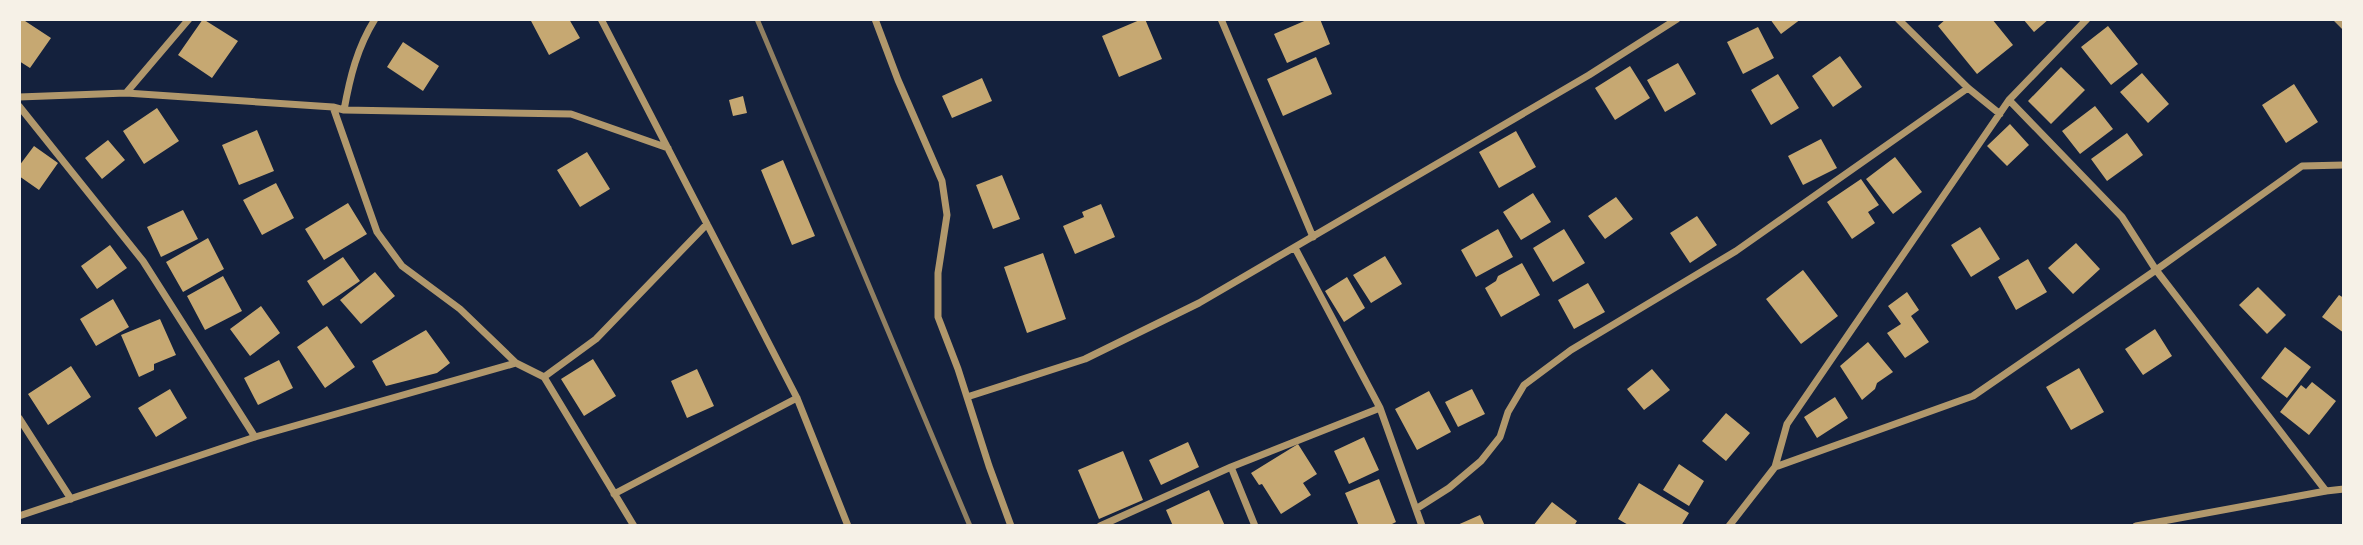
<svg xmlns="http://www.w3.org/2000/svg" width="2363" height="545" viewBox="0 0 2363 545" font-family="'PT Sans Narrow',sans-serif">
<style>
.building{fill:#c6a872}
.lines{fill:none;stroke-linecap:round;stroke-linejoin:round}
.minor{stroke:#b1986c;stroke-width:7}
.rail{stroke:#918062;stroke-width:5}
</style>
<rect width="100%" height="100%" fill="#14213d"/>
<!-- building -->
<path class="building" d="M22,19L51,38L30,68L19,61V22Z
M203,19L238,41L212,78L178,55Z
M530,19H569L580,38L549,55Z
M1142,19H1145L1162,59L1119,77L1102,36Z
M1309,19H1320L1330,44L1287,63L1274,34Z
M1770,19H1801L1781,34Z
M1946,19H1992L2013,45L1977,74L1938,26Z
M2023,19H2049L2034,32Z
M2108,26L2138,64L2111,85L2081,47Z
M1758,27L1774,58L1743,74L1727,42Z
M403,42L439,66L423,91L387,67Z
M1840,56L1862,87L1833,107L1812,76Z
M1316,57L1332,94L1283,116L1267,79Z
M1678,63L1696,94L1665,112L1647,80Z
M1630,66L1650,98L1615,120L1595,88Z
M2061,67L2085,90L2051,124L2028,101Z
M2142,73L2169,104L2148,123L2120,92Z
M1778,74L1799,108L1771,125L1751,90Z
M982,78L992,101L952,118L942,96Z
M2294,84L2318,122L2286,143L2262,105Z
M743,96L747,113L733,116L729,100Z
M2095,106L2113,129L2080,154L2062,131Z
M157,108L179,141L144,164L123,131Z
M2010,124L2029,145L2007,166L1987,146Z
M257,130L274,171L239,185L222,145Z
M1516,131L1536,167L1499,188L1479,152Z
M2127,133L2143,155L2107,181L2091,159Z
M1821,139L1837,168L1803,185L1788,156Z
M108,140L125,160L102,179L85,158Z
M34,146L58,163L39,190L19,176V166Z
M587,152L610,189L580,207L557,170Z
M1895,157L1922,192L1893,214L1866,179Z
M783,160L815,236L792,245L761,170Z
M1002,175L1020,219L993,229L976,185Z
M1861,179L1879,205L1868,212L1875,223L1852,239L1827,202Z
M276,183L294,218L262,235L243,200Z
M1533,193L1551,222L1521,240L1503,212Z
M1616,197L1633,219L1605,239L1588,216Z
M348,203L367,234L324,260L305,229Z
M1101,204L1115,237L1075,254L1063,226L1084,217L1082,212Z
M183,210L198,239L161,257L147,227Z
M1697,216L1717,245L1690,263L1670,233Z
M1980,227L2000,259L1971,277L1951,245Z
M1498,229L1513,257L1476,277L1461,250Z
M1564,229L1585,263L1553,282L1533,248Z
M208,238L224,269L183,292L166,262Z
M2076,243L2100,269L2073,294L2048,268Z
M110,245L127,268L97,289L81,266Z
M1043,253L1066,319L1027,333L1004,267Z
M1385,256L1402,284L1371,303L1353,275Z
M343,257L360,281L323,306L307,281Z
M2028,259L2047,292L2016,310L1998,277Z
M1522,263L1540,295L1501,317L1485,288L1496,281L1498,276Z
M1803,270L1838,316L1801,344L1766,299Z
M375,272L395,296L361,324L340,300Z
M223,276L242,311L205,330L187,296Z
M1347,277L1365,308L1344,322L1325,291Z
M1588,283L1605,312L1574,329L1558,300Z
M2258,287L2286,315L2267,334L2239,305Z
M1907,292L1919,310L1911,316L1929,342L1905,358L1887,333L1901,324L1888,306Z
M2339,295L2344,298V333L2322,317Z
M113,299L129,327L96,346L80,319Z
M261,306L280,333L250,356L230,329Z
M160,319L176,355L154,364V370L139,377L121,335Z
M327,326L355,367L325,388L297,347Z
M2155,329L2172,356L2143,375L2125,349Z
M426,330L450,363L437,373L386,386L372,361Z
M1868,342L1893,372L1877,383L1875,389L1862,400L1840,366Z
M2285,347L2311,367L2287,398L2261,378Z
M593,359L616,396L584,416L561,379Z
M279,360L293,388L258,405L244,378Z
M71,366L91,397L48,425L28,394Z
M2079,368L2104,412L2071,430L2046,387Z
M697,369L714,406L687,418L671,381Z
M1652,369L1670,390L1644,410L1627,389Z
M2312,382L2336,401L2309,435L2280,412L2301,385L2306,389Z
M170,389L187,418L156,437L138,408Z
M1472,389L1485,414L1458,427L1445,402Z
M1429,391L1451,432L1417,450L1395,409Z
M1835,397L1848,418L1817,438L1804,417Z
M1726,413L1750,433L1726,461L1702,441Z
M1364,437L1379,470L1349,484L1334,451Z
M1188,442L1199,467L1161,485L1149,460Z
M1298,444L1317,474L1303,483L1311,495L1281,514L1262,484L1259,485L1251,473Z
M1123,451L1143,500L1099,519L1078,470Z
M1679,464L1704,481L1689,506L1663,490Z
M1379,479L1396,522L1388,526H1359L1345,493Z
M1639,483L1689,513L1681,526H1630L1618,519Z
M1209,490L1225,526H1173L1166,510Z
M1552,502L1577,521L1574,526H1533Z
M1480,515L1485,526H1455Z"/>
<g class="lines">
<!-- minor -->
<path class="minor" d="M601,19L797,398L848,526
M875,19L898,80L942,181L947,215L938,273V317L958,369L989,466L1011,526
M1221,19L1313,237
M1898,19L1968,88L2000,114
M2337,19L2344,26
M126,93L189,19
M19,97L126,93L333,107L377,232L402,266L460,309L516,363
M2009,100L2122,217L2156,270L2326,491
M19,106L143,261L255,437
M333,107L344,110L571,114L668,148
M344,110C350,77 357,48 375,19
M1295,248L1380,408L1422,526
M544,377L596,339L707,224
M967,397L1085,359L1199,303L1589,75L1677,19
M19,418L71,499
M1231,467L1255,526
M1775,467L1787,424L2009,100L2087,19
M614,494L797,398
M1416,509L1449,488L1481,461L1500,437L1508,412L1524,385L1571,350L1736,251L1968,88
M19,516L255,437L516,363L544,377L634,526
M1100,526L1231,467L1380,408
M1729,526L1775,467L1973,396L2156,270L2302,166L2344,165
M2136,526L2326,491L2344,489"/>
<!-- rail -->
<path class="rail" d="M757,19L970,526"/>
</g>
<!-- border -->
<rect width="2363" height="545" fill="none" stroke="#f6f1e7" stroke-width="42"/>
</svg>
